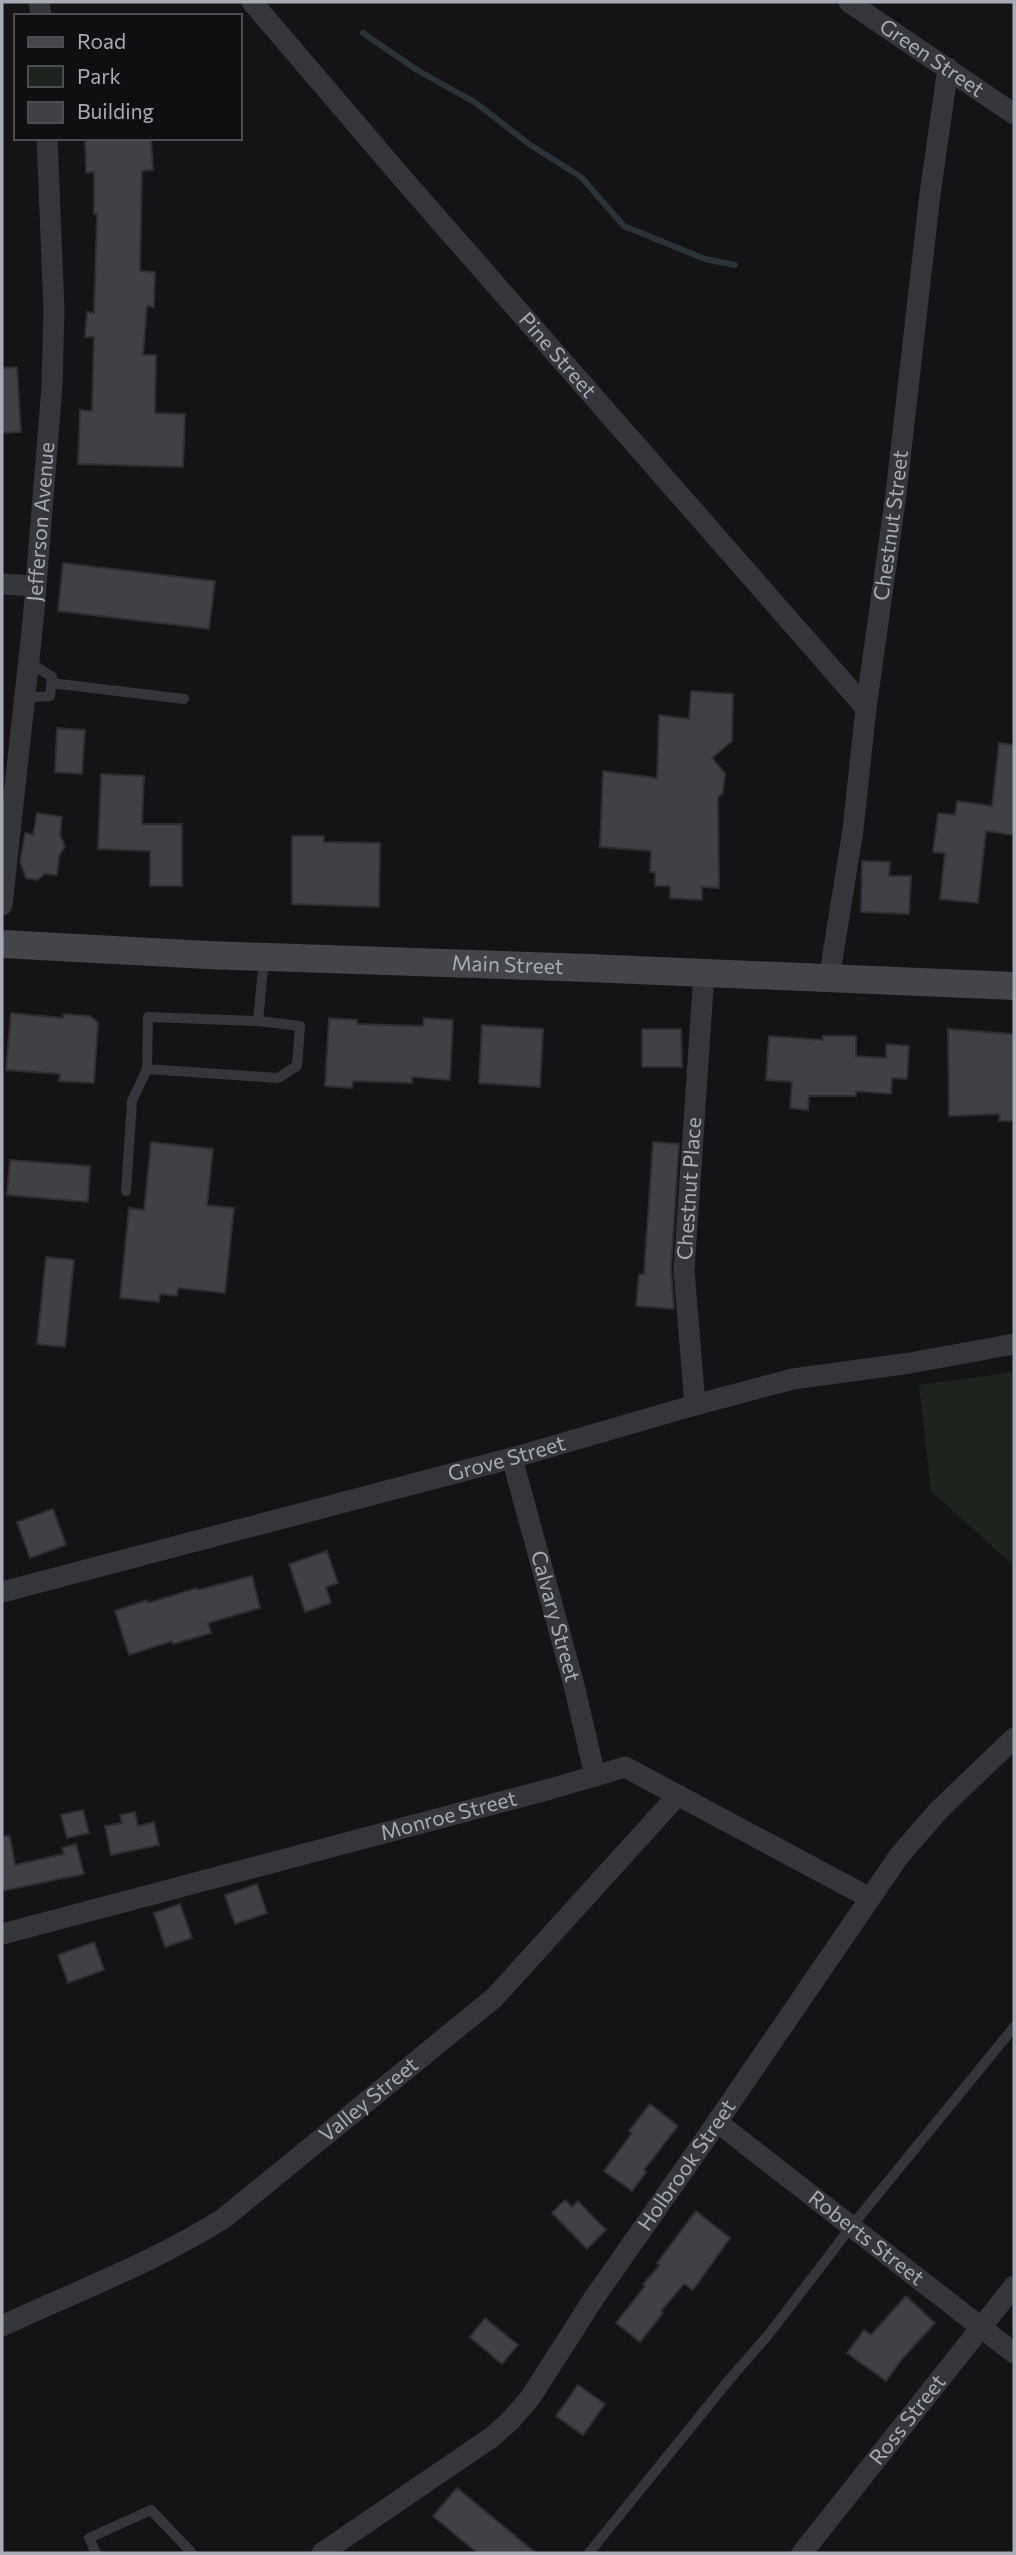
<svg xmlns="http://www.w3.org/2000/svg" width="1016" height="2555" viewBox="0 0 1016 2555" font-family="Commissioner,sans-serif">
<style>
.green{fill:#1c241d}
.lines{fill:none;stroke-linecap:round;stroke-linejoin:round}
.stream{stroke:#2b333a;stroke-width:6}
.building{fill:#404146;stroke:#2e2e32;stroke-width:2}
.lane{stroke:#35363b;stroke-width:10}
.street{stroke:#35363b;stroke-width:21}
.secondary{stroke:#43454b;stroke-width:28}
.labels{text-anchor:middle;stroke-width:7;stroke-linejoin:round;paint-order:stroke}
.street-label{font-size:21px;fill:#a6abb6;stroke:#0f0f11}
</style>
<rect width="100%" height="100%" fill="#141416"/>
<!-- green -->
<path class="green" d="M1014,1372V1566L931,1491L919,1385Z"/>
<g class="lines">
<!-- stream -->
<path class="stream" d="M363,33L417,70L476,103L529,144L581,177L624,226L705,259L735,265"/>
</g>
<!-- building -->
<path class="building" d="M85,138H151L153,170L142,171L140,271L155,272L154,307L147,306L143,355H156L155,413L185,414L183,467L78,464L80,410L92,411L94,337H85L87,312L94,313L97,214H94V172L86,173Z
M17,367L21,432L2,433V368Z
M63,563L215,581L209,629L58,611Z
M691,691L733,694L732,741L712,758L725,773L723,793L718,797L719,888L702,887V900L670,898V886H655V872H650L651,851L600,847L603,771L657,778L659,715L689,719Z
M57,728L85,730L82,774L55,772Z
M999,743L1014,745V835L986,831L978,903L940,899L945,853L933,852L938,813L955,815L957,801L992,806Z
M101,774L144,776L142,824H182V886H150V851L98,849Z
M37,813L62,817L60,835L65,846L59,856L57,875L45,874L37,880L26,878L20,862L25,833L33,835Z
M292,836H324V842L380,843L379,907L292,904Z
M862,861L890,862L889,876H911L909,914L861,912Z
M11,1013L63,1018V1014L90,1016L98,1023L94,1083L59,1081L60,1074L6,1070Z
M329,1018L357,1020V1024L423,1026L424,1018L453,1020L450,1080L412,1077V1083L353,1081L352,1088L325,1086Z
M482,1025L543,1029L540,1087L479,1083Z
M642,1029H681L682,1067H642Z
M948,1029L1014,1034V1121H999L1000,1114L949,1116Z
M769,1036L823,1040V1036H856V1056L886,1058V1044L909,1046L907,1079L892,1078L891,1094L856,1091V1096H809L808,1110L790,1108L792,1082L766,1080Z
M151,1142L213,1149L207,1205L234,1208L225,1293L178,1288L177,1296L160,1294L159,1302L120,1298L129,1208L144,1210Z
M653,1142L679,1144L671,1269L674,1309L636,1306L639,1274H644Z
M10,1160L90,1166L88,1202L7,1195Z
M46,1257L74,1260L65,1347L37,1344Z
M53,1509L66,1545L30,1558L17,1522Z
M327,1551L338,1583L326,1587L331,1603L305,1612L289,1564Z
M252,1576L260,1608L208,1623L211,1633L173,1644L172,1641L129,1655L115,1611L147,1600L148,1603L197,1588L198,1590Z
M83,1810L89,1833L67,1838L61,1815Z
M135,1812L138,1826L154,1822L159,1845L111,1855L105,1826L122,1823L120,1815Z
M2,1836H10L15,1865L64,1854L62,1848L76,1844L84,1874L2,1891Z
M257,1884L267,1913L235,1924L225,1895Z
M180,1904L192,1938L165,1947L154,1913Z
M94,1942L104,1970L68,1983L58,1955Z
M650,2104L678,2126L644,2170L646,2172L632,2191L604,2171L632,2133L629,2131Z
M565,2200L572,2207L578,2201L606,2230L587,2249L552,2213Z
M696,2211L730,2238L693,2290L684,2284L661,2311L663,2313L640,2342L616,2323L645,2286L643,2284L660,2265L657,2263Z
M906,2296L935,2323L902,2359L886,2381L847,2353L864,2330L871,2335Z
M485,2318L518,2345L502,2364L470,2337Z
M578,2385L605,2404L583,2435L556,2416Z
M457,2488L536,2553H477L433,2516Z"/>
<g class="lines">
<!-- lane -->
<path class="lane" d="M51,683L184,699
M25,698L50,696L52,677L29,662
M148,1017L258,1021L300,1026L297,1066L278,1078L147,1069Z
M258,1021L264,958
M126,1191L132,1101L147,1069
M96,2553L89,2538L151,2510L192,2553
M589,2553L729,2380L769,2334L851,2227L1014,2027"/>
<!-- street -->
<g class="street">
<path d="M39,2L41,16"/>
<path id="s1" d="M252,2L404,180L866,708"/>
<path id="s2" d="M849,2L1014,114"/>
<path d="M2,584L35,586"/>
<path id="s3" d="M2,905L33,622L52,386L54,310L47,138"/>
<path id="s4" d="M829,979L853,830L866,708L896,494L930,194L948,68"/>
<path id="s5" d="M695,1405L684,1270L704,973"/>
<path id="s6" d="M512,1458L574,1685L595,1776"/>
<path id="s7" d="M2,1592L512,1458L695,1405L793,1379L910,1363L1014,1344"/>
<path id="s8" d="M2,1934L550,1789L625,1767L870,1898"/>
<path id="s9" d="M717,2122L1014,2353"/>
<path id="s10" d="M2,2326C77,2291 155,2262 224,2218L495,1997L678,1795"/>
<path id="s11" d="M322,2553L492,2437L510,2421L530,2398L594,2298L702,2144L899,1856L939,1810L1014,1738"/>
<path id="s12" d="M802,2553L1014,2286"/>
</g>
<!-- secondary -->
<path class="secondary" id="s13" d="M2,944L208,955L589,968L1014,986"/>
</g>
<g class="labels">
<!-- street labels -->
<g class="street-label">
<text dy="7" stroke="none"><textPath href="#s2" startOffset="100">Green Street</textPath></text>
<text dy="7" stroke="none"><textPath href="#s1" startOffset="467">Pine Street</textPath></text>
<text dy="7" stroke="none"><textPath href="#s3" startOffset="385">Jefferson Avenue</textPath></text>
<text dy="7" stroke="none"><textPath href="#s4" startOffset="458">Chestnut Street</textPath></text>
<text dy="7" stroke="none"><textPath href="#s13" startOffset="506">Main Street</textPath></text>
<text dy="7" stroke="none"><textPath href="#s5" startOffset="217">Chestnut Place</textPath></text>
<text dy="7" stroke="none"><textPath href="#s7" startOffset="522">Grove Street</textPath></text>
<text dy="7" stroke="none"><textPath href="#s6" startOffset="164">Calvary Street</textPath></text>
<text dy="7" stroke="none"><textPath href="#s8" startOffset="462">Monroe Street</textPath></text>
<text dy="7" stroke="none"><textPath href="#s10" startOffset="434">Valley Street</textPath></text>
<text dy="7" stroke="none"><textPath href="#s11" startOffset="541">Holbrook Street</textPath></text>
<text dy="7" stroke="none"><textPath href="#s9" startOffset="189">Roberts Street</textPath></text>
<text dy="7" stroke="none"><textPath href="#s12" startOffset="170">Ross Street</textPath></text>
</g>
</g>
<!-- border -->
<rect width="1016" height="2555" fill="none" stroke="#a6abb6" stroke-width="7"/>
<!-- legend -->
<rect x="14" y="14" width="228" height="126" fill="#0f0f11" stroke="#4b4d53" stroke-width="2"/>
<rect x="28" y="37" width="35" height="10" fill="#43454b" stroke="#4b4d53" stroke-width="2"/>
<text x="77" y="49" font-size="21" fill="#a6abb6">Road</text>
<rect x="28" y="66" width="35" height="21" fill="#1c241d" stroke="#4b4d53" stroke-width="2"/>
<text x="77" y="84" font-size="21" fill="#a6abb6">Park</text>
<rect x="28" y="102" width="35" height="21" fill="#404146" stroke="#4b4d53" stroke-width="2"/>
<text x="77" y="119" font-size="21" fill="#a6abb6">Building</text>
</svg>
